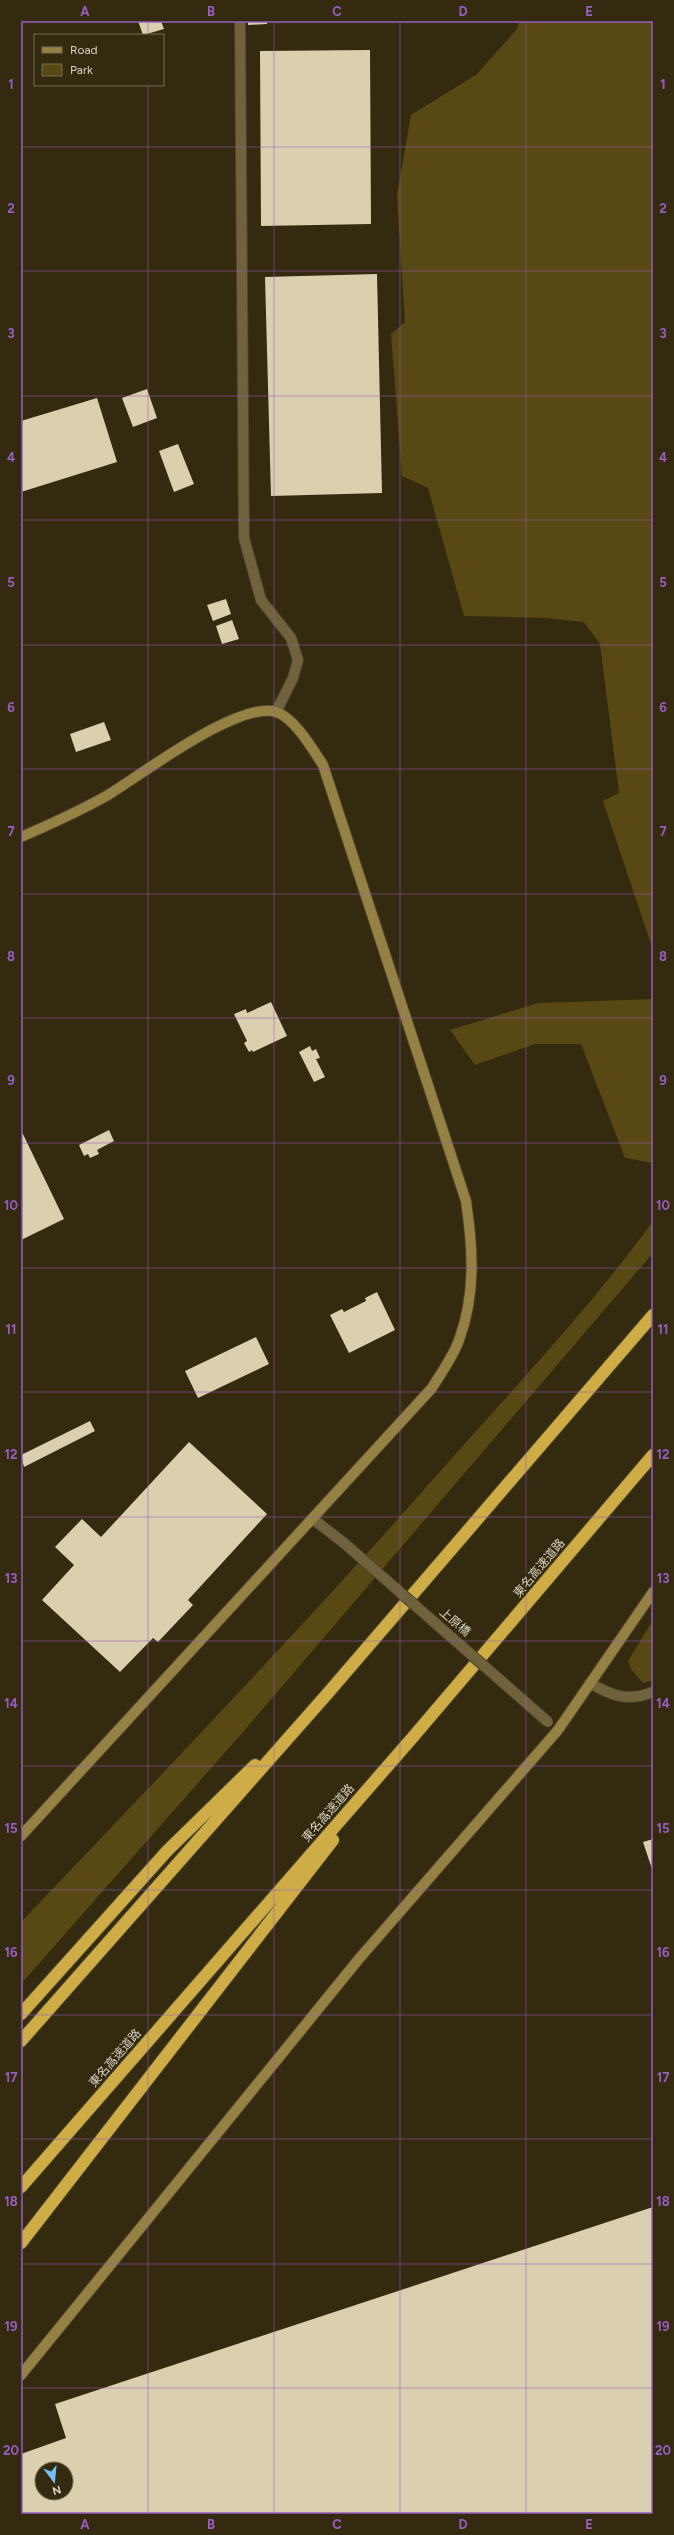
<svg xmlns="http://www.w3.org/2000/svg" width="674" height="2535" viewBox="0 0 674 2535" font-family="Figtree,'Noto Sans JP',sans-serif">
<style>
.green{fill:#584813}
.building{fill:#dacfaf;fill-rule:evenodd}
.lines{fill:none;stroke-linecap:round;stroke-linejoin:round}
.street-casing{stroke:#4e452c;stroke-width:12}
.secondary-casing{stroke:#4e452c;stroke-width:12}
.highway-casing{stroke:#4e452c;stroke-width:14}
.street{stroke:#6f623d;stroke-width:10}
.secondary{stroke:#958143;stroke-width:10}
.highway{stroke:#cead47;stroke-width:12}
.street-bridge-casing{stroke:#4e452c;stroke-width:12;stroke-linecap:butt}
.street-bridge{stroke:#6f623d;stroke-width:10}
.grid{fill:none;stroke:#975ec0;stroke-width:1;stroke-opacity:0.55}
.labels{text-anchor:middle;stroke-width:4;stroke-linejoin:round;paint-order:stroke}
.street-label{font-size:12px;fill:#d9d3c3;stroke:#332a0f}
.neatline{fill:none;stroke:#975ec0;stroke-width:1.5}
.grid-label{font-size:13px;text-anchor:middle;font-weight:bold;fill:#975ec0}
</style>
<rect width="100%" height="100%" fill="#332a0f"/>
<!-- green -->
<path class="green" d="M519,21H653V950L603,801L619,793L600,644L584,622L547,618L464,616L428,488L402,476L391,334L405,322L397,195L411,115L477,74L517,29Z
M653,999V1163L625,1158L581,1044H535L475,1065L450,1030L538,1003Z
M653,1221V1253L243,1732L21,1984V1922C170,1766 318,1611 460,1449C526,1375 595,1301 653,1221Z
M653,1620V1681L643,1683L631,1669L628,1661Z"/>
<!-- building -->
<path class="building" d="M138,21H161L164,29L143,35Z
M248,21H267V24L248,25Z
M370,50L371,224L261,226L260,51Z
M377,274L382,493L271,496L265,277Z
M147,389L157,418L133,427L122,398Z
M97,398L117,462L21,492V421Z
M178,444L194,484L174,492L159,451Z
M226,599L231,614L213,621L207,605Z
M232,620L239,639L222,644L216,626Z
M104,722L111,740L76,752L70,734Z
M271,1002L287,1036L253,1052L252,1050L249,1052L244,1043L247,1041L234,1014L246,1009L247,1013Z
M310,1046L312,1051L316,1049L320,1058L316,1059L325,1077L314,1082L299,1052Z
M21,1130L64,1219L21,1240Z
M109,1130L114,1141L97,1150L99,1154L90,1158L88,1154L84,1156L79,1145Z
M377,1292L395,1330L349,1353L330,1315L342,1309L344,1312L366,1301L365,1298Z
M256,1337L269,1364L198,1398L185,1371Z
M90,1421L95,1431L24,1467L21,1455Z
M189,1442L267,1514L188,1600L193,1605L158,1642L153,1638L120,1672L42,1600L74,1565L55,1547L82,1519L101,1537Z
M653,1839V1872L643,1842Z
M653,2207V2514H21V2454L66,2438L55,2404ZM42,2469H66V2493H42Z"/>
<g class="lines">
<!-- street casing -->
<g class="street-casing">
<path id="street" d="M240,21L244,538L261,600L291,638L298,660L293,678L276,712
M313,1519L344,1543
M590,1683C612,1696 628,1702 653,1692"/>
</g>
<!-- secondary casing -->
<g class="secondary-casing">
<path id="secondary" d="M21,837C51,824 80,811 108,795C141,775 239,700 276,712C295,718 313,750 323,765L466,1201C473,1249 476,1294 459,1340C453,1357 441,1373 432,1388L21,1836
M21,2375L358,1960L558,1730L653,1592"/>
</g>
<!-- highway casing -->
<g class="highway-casing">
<path id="highway" d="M21,2014L167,1851L255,1765
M21,2041L328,1693L653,1315
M21,2187L413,1737L653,1455
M21,2243L333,1840"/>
</g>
<!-- street -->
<use href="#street" class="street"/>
<!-- secondary -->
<use href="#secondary" class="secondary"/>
<!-- highway -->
<use href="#highway" class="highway"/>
<!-- street-bridge casing -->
<g class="street-bridge-casing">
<path id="street-bridge" d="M344,1543L548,1722"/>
</g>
<!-- street-bridge -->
<use href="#street-bridge" class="street-bridge"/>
</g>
<!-- grid -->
<path class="grid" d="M148,21V35M274,21V2514M400,21V2514M526,21V2514M148,85V2514M21,147H653M21,271H653M21,396H653M21,520H653M21,645H653M21,769H653M21,894H653M21,1018H653M21,1143H653M21,1268H653M21,1392H653M21,1517H653M21,1641H653M21,1766H653M21,1890H653M21,2015H653M21,2139H653M21,2264H653M21,2388H653"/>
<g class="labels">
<!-- street labels -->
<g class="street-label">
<text transform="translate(539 1568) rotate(-50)" y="4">東名高速道路</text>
<text transform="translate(455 1622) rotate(41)" y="4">上原橋</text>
<text transform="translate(328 1813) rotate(-49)" y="4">東名高速道路</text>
<text transform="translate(115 2058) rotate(-49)" y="4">東名高速道路</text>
</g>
</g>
<!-- border -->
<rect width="674" height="2535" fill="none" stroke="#332a0f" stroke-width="44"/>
<!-- legend -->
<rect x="34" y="34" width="130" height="52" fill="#332a0f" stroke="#756e57"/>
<rect x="42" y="47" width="20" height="6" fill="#958143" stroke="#756e57"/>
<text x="70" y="54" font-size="12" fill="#d9d3c3">Road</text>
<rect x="42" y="64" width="20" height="12" fill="#584813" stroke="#756e57"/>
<text x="70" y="74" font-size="12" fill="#d9d3c3">Park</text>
<!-- north arrow -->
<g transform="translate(54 2481) rotate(164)"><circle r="19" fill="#332a0f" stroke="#756e57"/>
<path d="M0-3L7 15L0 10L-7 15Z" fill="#75c0f6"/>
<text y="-6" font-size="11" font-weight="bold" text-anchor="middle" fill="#d9d3c3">N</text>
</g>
<rect x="22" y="22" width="630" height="2491" class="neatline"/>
<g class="grid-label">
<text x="85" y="16">A</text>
<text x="211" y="16">B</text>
<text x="337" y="16">C</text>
<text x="463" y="16">D</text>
<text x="589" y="16">E</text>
<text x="11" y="89">1</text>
<text x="663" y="89">1</text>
<text x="11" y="213">2</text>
<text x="663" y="213">2</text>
<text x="11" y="338">3</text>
<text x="663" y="338">3</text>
<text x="11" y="462">4</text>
<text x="663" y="462">4</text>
<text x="11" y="587">5</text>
<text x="663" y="587">5</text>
<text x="11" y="712">6</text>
<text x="663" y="712">6</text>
<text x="11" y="836">7</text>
<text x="663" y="836">7</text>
<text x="11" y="961">8</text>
<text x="663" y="961">8</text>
<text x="11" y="1085">9</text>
<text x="663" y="1085">9</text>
<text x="11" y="1210">10</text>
<text x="663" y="1210">10</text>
<text x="11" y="1334">11</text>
<text x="663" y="1334">11</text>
<text x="11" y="1459">12</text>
<text x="663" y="1459">12</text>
<text x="11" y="1583">13</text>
<text x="663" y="1583">13</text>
<text x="11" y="1708">14</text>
<text x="663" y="1708">14</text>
<text x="11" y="1833">15</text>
<text x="663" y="1833">15</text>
<text x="11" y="1957">16</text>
<text x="663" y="1957">16</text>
<text x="11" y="2082">17</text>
<text x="663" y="2082">17</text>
<text x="11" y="2206">18</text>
<text x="663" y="2206">18</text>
<text x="11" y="2331">19</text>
<text x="663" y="2331">19</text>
<text x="11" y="2455">20</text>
<text x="663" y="2455">20</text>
<text x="85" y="2529">A</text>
<text x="211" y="2529">B</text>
<text x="337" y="2529">C</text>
<text x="463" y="2529">D</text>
<text x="589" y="2529">E</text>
</g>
</svg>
